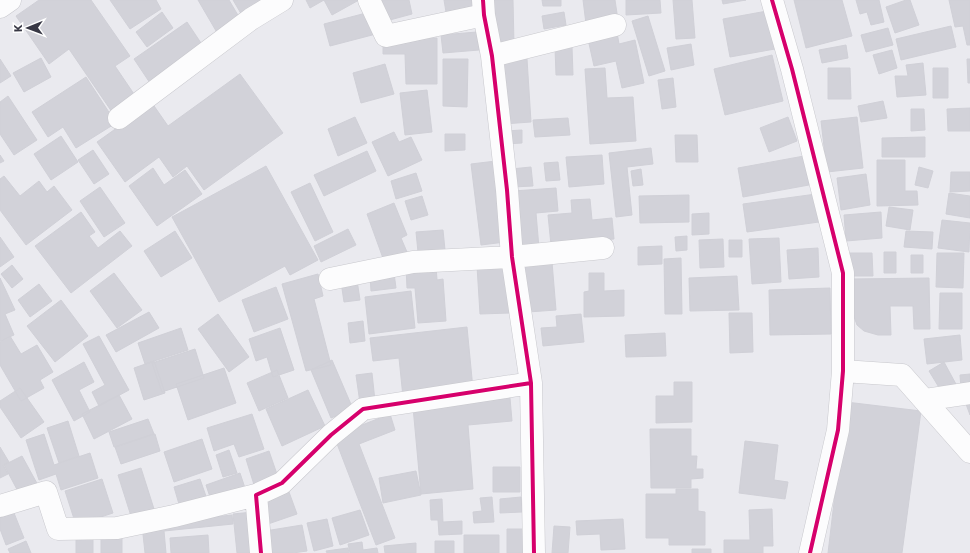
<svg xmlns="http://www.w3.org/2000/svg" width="970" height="553" viewBox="0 0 970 553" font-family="Poppins,sans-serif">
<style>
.building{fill:#d2d2d9;stroke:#d0d0d7}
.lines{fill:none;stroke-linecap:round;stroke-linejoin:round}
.minor-casing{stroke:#c8c8cd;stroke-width:23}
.minor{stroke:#fcfcfd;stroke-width:22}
.cycleway-casing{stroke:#fff;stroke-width:6}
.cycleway{stroke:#d6006c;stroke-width:4}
</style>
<rect width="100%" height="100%" fill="#eaeaef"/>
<!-- building -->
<path class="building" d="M39,0H91L130,56L115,66L136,97L112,112L69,49L49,64L16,16Z
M110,0H156L161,9L130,29Z
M198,0H229L242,22L219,36Z
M233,0H272L243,17Z
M306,0H359L332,15L324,0L310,8Z
M380,0H409L412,14L386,21Z
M444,0H475L477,14L447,18Z
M490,0H513L514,45L492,46Z
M542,0H561V6H543Z
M583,0H615L618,20L586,24Z
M626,0H660L661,13L626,15Z
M673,0H692L695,38L676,39Z
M722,0H746L723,4Z
M794,0H842L852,36L806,48Z
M856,0H879L884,22L871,25L867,12L860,14Z
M906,0H910L919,25L895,33L886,7Z
M949,0H970V45H967L963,26L955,27Z
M767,11L775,49L730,57L723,19Z
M162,12L173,28L147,47L136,32Z
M370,12L376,34L330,46L324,24Z
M564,12L566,25L544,29L542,16Z
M648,16L665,71L649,76L632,21Z
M187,22L205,49L152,86L134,59Z
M951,26L956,47L901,60L896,39Z
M888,28L893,45L866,52L861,35Z
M477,32L479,50L443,53L441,35Z
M617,32L619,44L635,40L644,83L622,88L616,61L594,66L588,39Z
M437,38V84H406L405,54H383V39Z
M691,44L694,65L671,70L667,48Z
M846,45L848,58L822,63L819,50Z
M572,47L573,75H556L555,48Z
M892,50L897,68L879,74L873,55Z
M772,55L783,101L725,115L714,69Z
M41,58L51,77L24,92L13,73Z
M0,59L11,76L0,83Z
M443,59H468L467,107L443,106Z
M527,59L531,122L503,124L499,61Z
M967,59H970V83H968Z
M923,63L926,95L897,97L895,76H908L906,65Z
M385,64L394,94L361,103L353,73Z
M605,68L607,98L633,97L636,141L590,144L585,69Z
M828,68H850L851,99H828Z
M933,68H948V98H933Z
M240,74L283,133L204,190L187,166L173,177L159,157L125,182L97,142L152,103L168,126Z
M86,77L116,123L76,148L63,127L48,137L32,112Z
M673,78L676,107L662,109L658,80Z
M427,90L432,132L405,135L400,93Z
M8,96L37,140L14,155L0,134V102Z
M883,101L887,118L861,122L858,106Z
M970,108V131H948L947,109Z
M911,109H924L925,130L911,131Z
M355,117L367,143L338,156L328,129Z
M788,117L797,141L769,152L760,128Z
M857,117L863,168L827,172L821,121Z
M568,118L570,135L535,137L533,120Z
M522,130V143L506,144L505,131Z
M394,132L399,142L411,137L422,160L388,176L372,142Z
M445,134H465V150L445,151Z
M675,135H697L698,162H676Z
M61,136L78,162L51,180L34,154Z
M925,137V157H882V138Z
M651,148L653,164L627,167L632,215L616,217L609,153Z
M93,150L109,174L94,184L78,160Z
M367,151L376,171L324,196L314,175Z
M0,155L4,161L0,163Z
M602,155L604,184L569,187L566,157Z
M804,156L809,185L743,197L738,168Z
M877,160H905V191H917L918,205L877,206Z
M496,161L505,242L481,245L471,164Z
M558,162L560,180L546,181L544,163Z
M266,166L318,260L290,275L285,266L219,302L172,217Z
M531,167L533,186L513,187L511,169Z
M919,167L933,171L928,188L915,185Z
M153,168L164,185L185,170L202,194L157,226L129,186Z
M641,169L643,185L633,186L631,171Z
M951,172H970V191L950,192Z
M416,173L422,191L396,199L391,181Z
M866,174L870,205L841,210L837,178Z
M4,176L20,196L39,181L47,192L54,186L72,210L26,245L0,210V179Z
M310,183L333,232L315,241L291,192Z
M100,187L125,223L104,237L80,201Z
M556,188L558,211L536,213L539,248L518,250L513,191Z
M949,193L970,196V218L946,214Z
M816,194L819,222L747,232L743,204Z
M689,195V222L640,223L639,196Z
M422,196L428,215L411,220L405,201Z
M590,199L592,220L612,218L614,239L551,245L548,215L572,213L571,200Z
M394,203L407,235L401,238L407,252L384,261L367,214Z
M889,207L913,210L910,230L886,226Z
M81,212L95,232L89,236L98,248L120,231L132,246L71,293L35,246Z
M881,212L882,238L846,241L844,215Z
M709,213V234L692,235V214Z
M942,220L970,223L969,252L938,248Z
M348,229L356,245L321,262L314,246Z
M443,230L445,250L418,252L416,232Z
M175,231L192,258L161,277L144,251Z
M906,231L933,232L932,249L904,247Z
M687,236V250L676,251L675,237Z
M0,237L14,257L0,267Z
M779,238L781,282L752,284L749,239Z
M723,239L724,267L700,268L699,240Z
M729,240H742V257H729Z
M662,246V264L638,265V247Z
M818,248L819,277L789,279L787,250Z
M884,252H896V273H884Z
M848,253H872L873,276H848Z
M937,253H964L963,288L936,287Z
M911,255H923V273H911Z
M681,258L682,314H665L664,259Z
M552,262L556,310L528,312L524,265Z
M12,265L23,279L12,288L1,274Z
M508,265L510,313L480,314L477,266Z
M436,266L437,280L443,279L446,321L418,323L415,288H407L406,268Z
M114,273L142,310L117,328L90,291Z
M394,273L396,288L371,291L370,276Z
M589,273H604V291L624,290V316L584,317V292L589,291Z
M318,274L323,296L314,299L331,365L306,371L282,284Z
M737,276L739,310L690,311L689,278Z
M0,278L15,310L5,314L14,335L0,341Z
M929,278L930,329H914L913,306H890L891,335H878L864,331L857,325L853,314L852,279Z
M357,280L360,300L344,302L341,282Z
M39,284L52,301L30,317L18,300Z
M276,287L288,319L254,332L242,300Z
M830,288L831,334L770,335L769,290Z
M411,291L415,328L369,334L365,297Z
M940,293H962V329H939Z
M61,300L88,336L55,362L27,326Z
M149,312L159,328L116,352L106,335Z
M729,313H752L753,352L730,353Z
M218,314L249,357L229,372L198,329Z
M581,314L584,342L543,346L541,328L557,327L556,316Z
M363,321L365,341L350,343L348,323Z
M467,327L473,389L403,397L399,358L373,361L370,338Z
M181,328L188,350L145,364L138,343Z
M280,328L294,370L273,377L267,357L256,361L249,339Z
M665,333L666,356L626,357L625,335Z
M960,335L962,360L927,364L924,339Z
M10,336L21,354L37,345L53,372L40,380L44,388L21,401L0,365V342Z
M99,336L129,390L99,406L92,392L105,385L83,344Z
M195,349L204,378L162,392L152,363Z
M332,360L353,409L331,418L311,370Z
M154,361L165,393L144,400L134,368Z
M84,362L94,382L79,390L90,412L74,421L52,380Z
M944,362L957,386L943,394L929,371Z
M224,368L236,403L188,420L176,384Z
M277,370L288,398L259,411L247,383Z
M372,373L375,401L360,403L356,375Z
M970,374V388L961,389L960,375Z
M674,382H692V422L656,423V396H674Z
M20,388L44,422L21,438L0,407V401Z
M308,390L325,426L282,446L266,409Z
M119,395L132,419L94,439L82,414Z
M510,398L512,421L468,425L473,489L421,494L413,407Z
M846,402L921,411L902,553H828Z
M970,402V415L966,404Z
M252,414L264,449L239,457L234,444L214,451L207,428Z
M390,414L395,430L359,444L395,538L376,545L334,436Z
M148,419L154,434L114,447L109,432Z
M68,421L79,456L59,463L47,428Z
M650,429H691V456H697L696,469H703V478L691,479V488H651Z
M44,434L54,465L90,453L98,478L61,490L56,474L39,480L26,440Z
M155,434L160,451L121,464L115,447Z
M202,439L212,469L174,482L164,452Z
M745,441L778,445L774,480L788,482L785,499L739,493Z
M0,447L9,462L3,465L8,474L0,478Z
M229,450L237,473L223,477L216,455Z
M269,451L279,480L255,488L246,459Z
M22,456L39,487L21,497L4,465Z
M493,467H520V492H493Z
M141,468L154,509L131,516L118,475Z
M416,471L421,495L383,503L379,478Z
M240,473L246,491L212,503L206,485Z
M102,479L113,513L76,525L65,491Z
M200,479L208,502L181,511L174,487Z
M676,489H698V511L705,512V545H669V538H646V494H676Z
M289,492L297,514L268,524L260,502Z
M492,497L494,522L474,523L473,512L482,511L480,498Z
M521,497L522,512L500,513V499Z
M442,499L443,522L462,521V534L439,535L438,520H431L430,500Z
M12,508L24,538L6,545L0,529V513Z
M772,509L773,546H763V553H724V540H750L749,510Z
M360,510L369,535L340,545L332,518Z
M253,512L257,553H237L233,514Z
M232,515L233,524L164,531L166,553H145L142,525Z
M327,519L333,546L314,551L307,523Z
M623,519L625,549L601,550L600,534L577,535L576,521Z
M302,525L307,551L293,553H268L265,531Z
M554,526L570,527L568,553H552Z
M507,529H529L530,553H507Z
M76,533H93V553H76Z
M208,535L209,553H171L170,538Z
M464,535H499V553H464Z
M101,536H122V553H101Z
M26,541L31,553H10L8,549Z
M435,541H454V553H435Z
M362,542L363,550L377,548L378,553H350L348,544Z
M416,543V553H385L384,546Z
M348,548L349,553H327L326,551Z
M692,549H711V553H692Z"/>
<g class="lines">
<!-- minor casing -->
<g class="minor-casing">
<path id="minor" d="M369,0L386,36L484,15
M483,0L484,15L492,56L507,190L512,257L531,383L534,553
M772,0L792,69L843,273V371L838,430L810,553
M0,7L10,0
M492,56L615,25
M119,118L251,19L282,0
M330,279L413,262L512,257L603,248
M843,371L902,375L970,452
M924,400L970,393
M0,506L46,492L58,529L117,528L174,516L256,495
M261,553L256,495L282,483L331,435L363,409L531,383"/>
</g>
<!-- minor -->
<use href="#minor" class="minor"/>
<!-- cycleway casing -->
<g class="cycleway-casing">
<path id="cycleway" d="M483,0L484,15L492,56L507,190L512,257L531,383L534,553
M772,0L792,69L843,273V371L838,430L810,553
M261,553L256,495L282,483L331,435L363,409L531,383"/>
</g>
<!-- cycleway -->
<use href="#cycleway" class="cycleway"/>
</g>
<!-- north arrow -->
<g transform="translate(28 28) rotate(269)" stroke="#ffffff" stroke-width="3" paint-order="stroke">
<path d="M0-3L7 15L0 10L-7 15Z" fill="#373744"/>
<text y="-6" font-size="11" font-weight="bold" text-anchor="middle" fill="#373744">K</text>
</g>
</svg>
